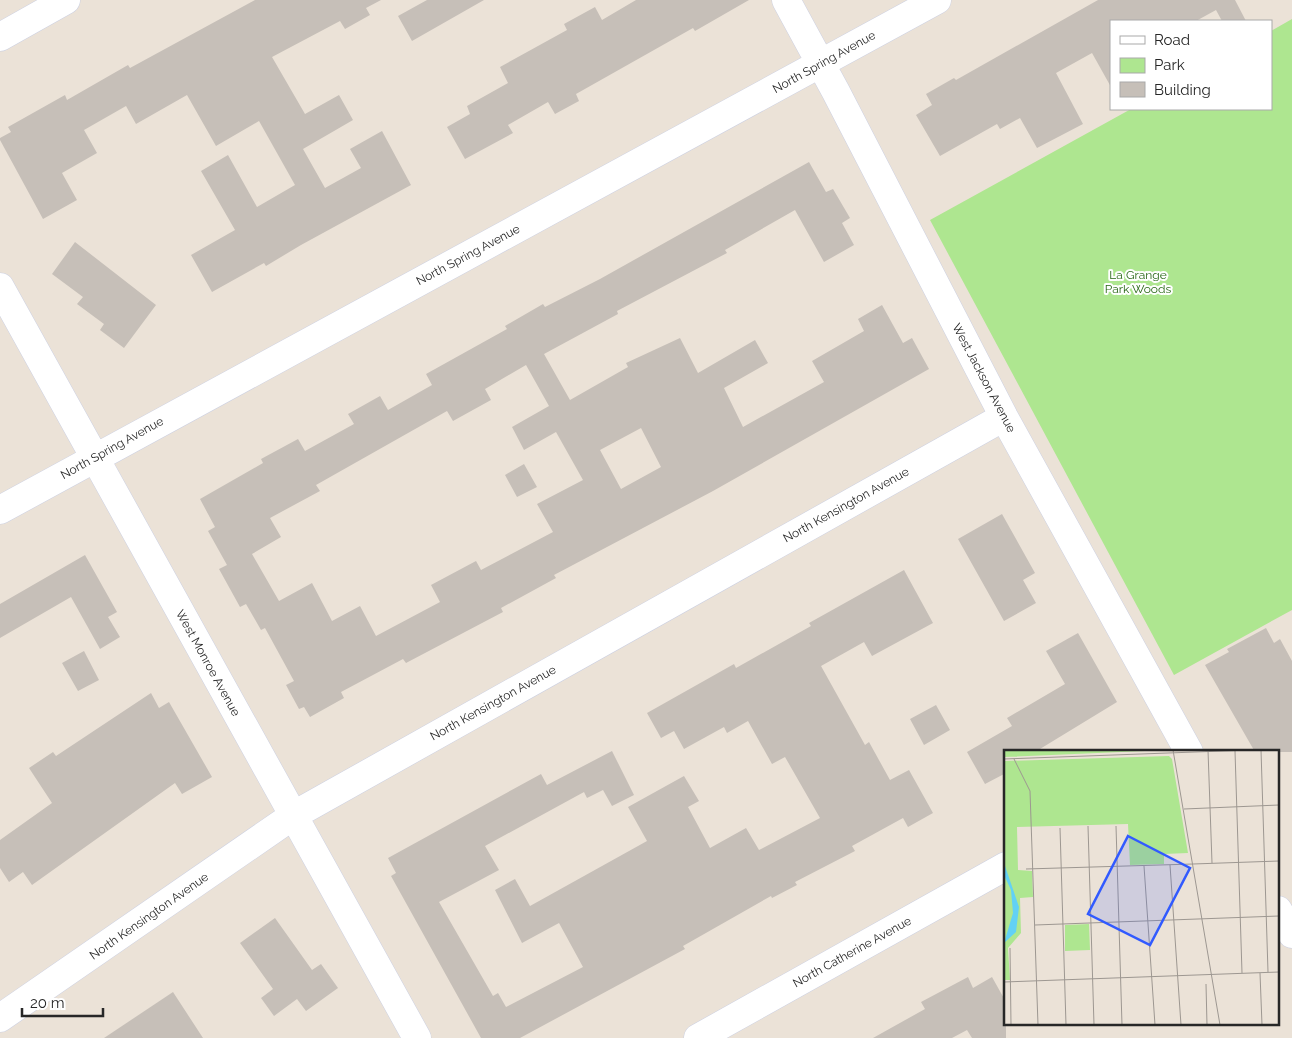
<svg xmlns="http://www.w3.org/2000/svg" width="1292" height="1038" viewBox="0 0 1292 1038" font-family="Raleway,sans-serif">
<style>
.green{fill:#aee690}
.building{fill:#c6bfb8;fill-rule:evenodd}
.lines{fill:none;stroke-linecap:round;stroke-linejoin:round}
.street-casing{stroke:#cdd1e2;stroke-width:29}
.street{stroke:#fff;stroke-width:28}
.labels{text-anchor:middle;stroke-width:4;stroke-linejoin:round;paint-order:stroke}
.street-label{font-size:12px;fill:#272727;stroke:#fff}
.park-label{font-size:12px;fill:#276715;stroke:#fff}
.inset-road{fill:none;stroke:#9d9791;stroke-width:1}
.view{fill:#315aff;fill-opacity:0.15;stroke:#315aff;stroke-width:2.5}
.inset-edge{fill:none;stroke:#272727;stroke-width:2.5}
</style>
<rect width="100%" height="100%" fill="#ebe2d7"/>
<!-- green -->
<path class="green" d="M1292,19V610L1174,675L930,220L1131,109H1271V31Z"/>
<!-- building -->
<path class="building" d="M255,0H381L366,8L370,15L345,29L340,21L272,57L305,114L339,95L353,120L303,149L325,188L361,168L350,149L382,131L411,185L301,245L266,266L264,263L212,292L191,255L235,230L201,171L228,155L257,207L295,185L259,121L216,146L187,95L136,124L126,106L84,130L97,153L62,173L77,200L43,219L0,140V138L11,132L8,127L65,95L67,100L128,65L130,68Z
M427,0H484L412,41L398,16Z
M636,0H749L695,31L693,28L576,94L579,101L555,114L548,102L508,125L513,133L465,159L447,127L470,114L467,106L508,83L500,67L567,30L564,24L595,7L602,20Z
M1098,0H1235L1246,21H1222L1216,10L1196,21H1111V87L1092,53L1056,73L1083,124L1037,148L1020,118L1000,129L997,124L940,156L916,115L932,105L926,94L954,78L956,80Z
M809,162L826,192L833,189L850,218L842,223L854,245L824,262L795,210L725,250L727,253L617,311L618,314L544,354L570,400L628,367L626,363L680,338L698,373L755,340L768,363L724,388L743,427L824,382L812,361L864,331L858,319L882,305L903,343L912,338L929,369L713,491L554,575L556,578L501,608L503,612L406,663L403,659L341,692L344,698L310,717L304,707L299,709L286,685L294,681L265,628L261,630L246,604L240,607L219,569L227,565L208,531L215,527L200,499L263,463L261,459L298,439L305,451L354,424L348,414L380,396L388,410L432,385L426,374L507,329L505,326L543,304L545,307L600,279ZM526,365L549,406L512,427L524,450L556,432L583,480L537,504L553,532L481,570L476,561L431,585L440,602L376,636L360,606L332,621L312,583L279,601L252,554L281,537L270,518L320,491L316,485L447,411L453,421L491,400L485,389ZM641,428L661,467L621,489L600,450Z
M75,242L156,305L124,348L100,330L104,324L77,304L83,297L52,274Z
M524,464L537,487L517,497L505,475Z
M1002,514L1035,573L1023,580L1036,603L1004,621L958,539Z
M85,555L117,612L108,617L120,637L100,649L71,597L0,638V604Z
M904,570L933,623L872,656L864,642L821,666L865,745L869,742L890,780L909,770L933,813L908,827L903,818L852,846L855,851L795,882L797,885L772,898L771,896L683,946L685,949L520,1038H481L391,876L396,873L388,858L541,774L547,785L612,751L634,795L612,806L603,790L587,798L584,792L485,846L499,870L439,902L493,996L498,993L506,1007L583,967L559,923L522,943L495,890L515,879L530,906L647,841L628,807L684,776L699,801L688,807L710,848L746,828L759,850L820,818L785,757L772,764L748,721L727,733L724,727L684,749L674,731L661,738L647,713L734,664L736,668L811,626L809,623Z
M1266,628L1274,643L1280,639L1292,661V752H1255L1205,665L1229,652L1227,649Z
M1078,633L1117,702L1035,752H1006V773L985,784L967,752L1012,726L1007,718L1065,684L1046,651Z
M84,651L99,680L78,691L62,663Z
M151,693L159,708L169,702L212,777L182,794L175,783L32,885L23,872L9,882L0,868V840L52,803L29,768L53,752L56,756Z
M936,705L950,730L924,745L910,719Z
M275,918L312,970L321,964L338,988L306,1011L297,999L274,1016L261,998L273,989L240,943Z
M968,977L973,988L992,977L1006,1002V1038H972L967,1030L952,1038H873L925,1009L921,1002Z
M173,992L203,1038H104Z"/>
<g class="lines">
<!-- street casing -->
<g class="street-casing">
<path id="street" d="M786,0L836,92L1004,417L1189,752
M0,37L66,0
M0,287L417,1038
M0,510L937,0
M1278,910L1292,934
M0,1018L294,815L1004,417
M698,1038L1006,866"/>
</g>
<!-- street -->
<use href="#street" class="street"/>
</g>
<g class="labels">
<!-- street labels -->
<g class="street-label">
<text transform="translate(824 62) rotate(-29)" y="4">North Spring Avenue</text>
<text transform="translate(468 255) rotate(-28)" y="4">North Spring Avenue</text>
<text transform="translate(984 378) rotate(62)" y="4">West Jackson Avenue</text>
<text transform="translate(112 448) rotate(-29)" y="4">North Spring Avenue</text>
<text transform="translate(846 505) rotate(-29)" y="4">North Kensington Avenue</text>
<text transform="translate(208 663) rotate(61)" y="4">West Monroe Avenue</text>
<text transform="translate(493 703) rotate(-29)" y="4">North Kensington Avenue</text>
<text transform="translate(149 916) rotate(-35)" y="4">North Kensington Avenue</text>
<text transform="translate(852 952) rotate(-29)" y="4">North Catherine Avenue</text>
</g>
<!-- park labels -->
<g class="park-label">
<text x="1138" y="279">La Grange<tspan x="1138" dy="14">Park Woods</tspan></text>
</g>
</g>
<!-- overview -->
<g transform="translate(1004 750)">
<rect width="275" height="275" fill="#ebe2d7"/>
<path d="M0,0H164L0,7ZM165,6L168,9L184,103L160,104V114L126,115L124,74L13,77L14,120L28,121L29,147L16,148L17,183L4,198L6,230H0V11ZM85,174L86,200L61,201V175Z" fill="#aee690"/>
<path d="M0,113L15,157L12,182L0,193L9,163L7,140L0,125Z" fill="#62d1f5"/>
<path class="inset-road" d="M169,0L216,275M204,0L208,113M257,0L264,222M231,1L238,223M0,9L246,0M10,9L26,41L34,275M180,59L275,55M84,76L90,275M112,76L118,275M56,78L62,275M189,114L275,111M166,115L177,275M140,116L151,275M22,119L189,114M31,175L275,166M6,198L7,275M256,223L258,275M0,232L275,222M202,234L203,275"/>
<path class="view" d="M124,86L186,118L146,195L84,164Z"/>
<rect width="275" height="275" class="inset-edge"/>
</g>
<!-- legend -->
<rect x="1110" y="20" width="162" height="90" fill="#ffffff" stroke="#a9a9a9"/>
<rect x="1120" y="36" width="25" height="8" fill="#ffffff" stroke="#a9a9a9"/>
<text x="1154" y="45" font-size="15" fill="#272727">Road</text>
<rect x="1120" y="58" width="25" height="15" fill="#aee690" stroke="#a9a9a9"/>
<text x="1154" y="70" font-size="15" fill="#272727">Park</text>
<rect x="1120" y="82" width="25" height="15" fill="#c6bfb8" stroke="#a9a9a9"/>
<text x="1154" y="95" font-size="15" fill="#272727">Building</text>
<!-- scale -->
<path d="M22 1008v8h81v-8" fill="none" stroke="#272727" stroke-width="2.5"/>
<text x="30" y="1008" font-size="15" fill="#272727" stroke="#ffffff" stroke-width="4" paint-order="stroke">20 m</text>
</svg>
